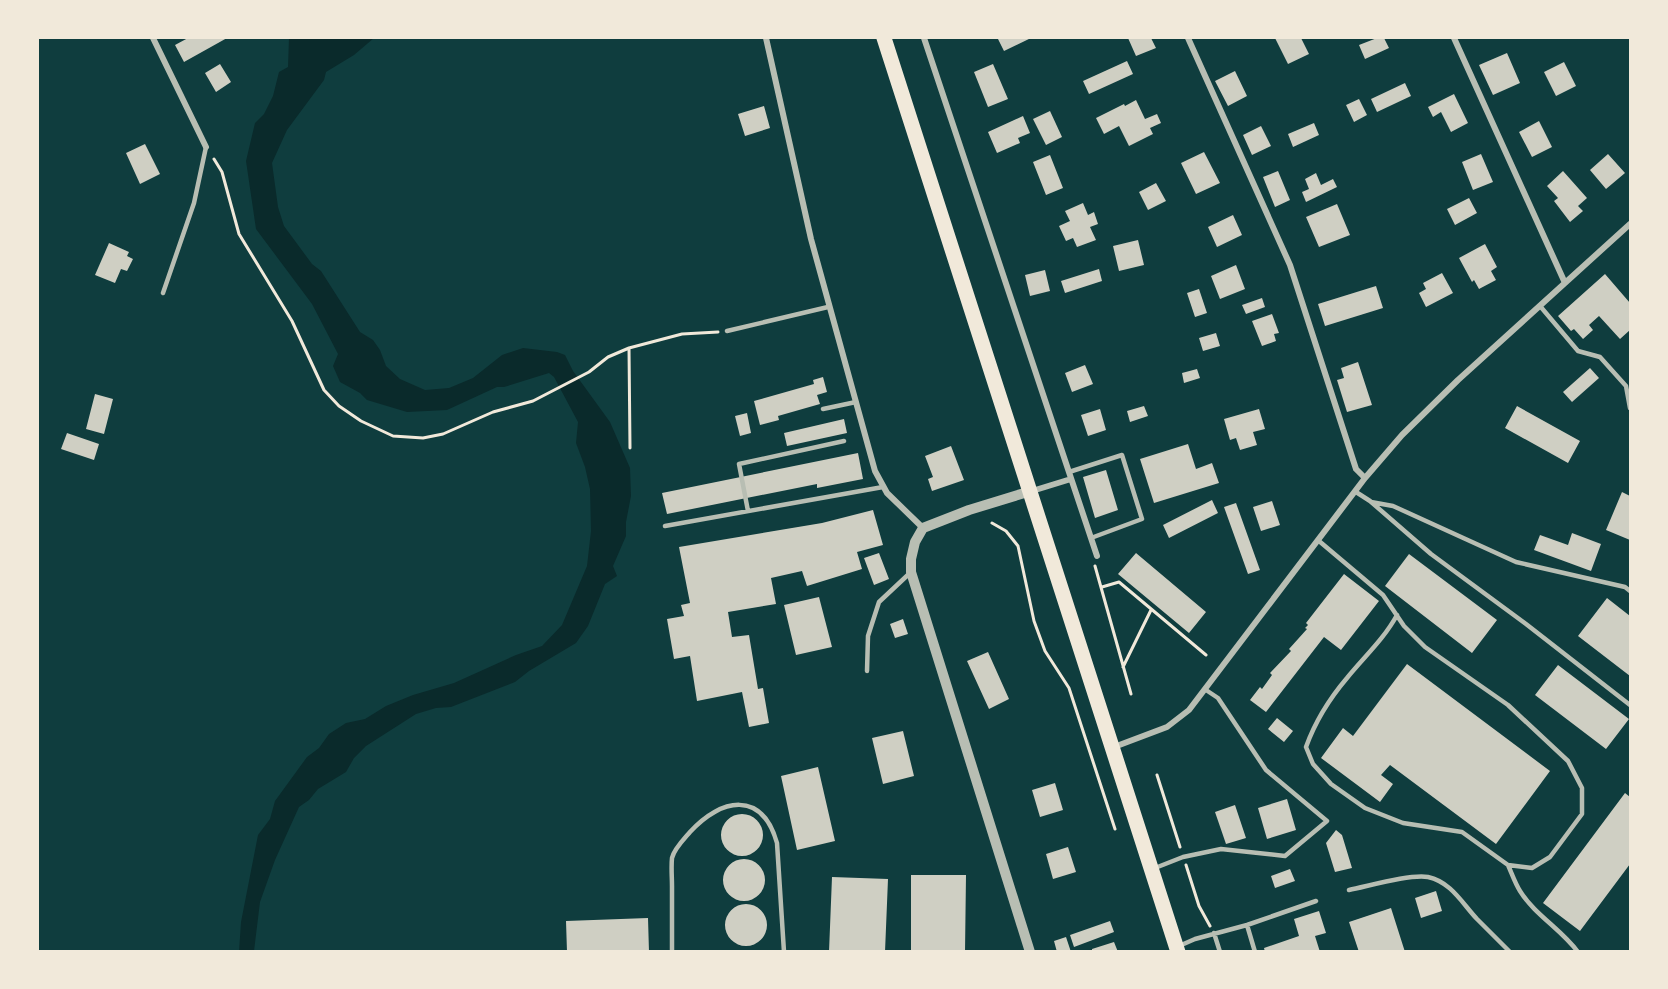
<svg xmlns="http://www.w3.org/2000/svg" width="1668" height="989" viewBox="0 0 1668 989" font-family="'Varela Round',sans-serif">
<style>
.water{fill:#0a2a2b}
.building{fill:#cfcfc3}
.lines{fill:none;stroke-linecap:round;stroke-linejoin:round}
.path{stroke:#f1e9da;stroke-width:3}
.service{stroke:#b8beb3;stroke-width:4.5}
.minor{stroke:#b8beb3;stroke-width:6}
.tertiary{stroke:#b8beb3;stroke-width:10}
.primary{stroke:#f1e9da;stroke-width:15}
</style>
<rect width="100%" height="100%" fill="#0f3d3e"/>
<!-- water -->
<path class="water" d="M289,38H374L354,55L326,72L324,80L287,130L272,163L278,207L284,226L312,264L321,271L360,332L373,340L380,350L386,366L400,379L425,390L449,388L473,378L502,355L523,348L557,352L565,355L573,371L610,422L630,468L631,496L626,522V536L613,566L617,576L605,584L588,626L576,643L529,671L515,682L451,707L436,708L416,714L366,746L354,758L346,772L318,789L309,800L299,807L275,860L260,902L254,951L239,952L241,922L258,835L270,819L275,801L307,757L319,748L329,734L346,723L365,719L386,706L413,695L454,683L516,655L542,646L562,625L587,566L591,531L590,489L585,467L576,443L578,422L554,377L549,373L504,387H497L447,410L407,412L367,400L360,393L340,382L333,366L338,354L312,304L256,229L246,161L255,123L264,114L273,96L279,72L288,67Z"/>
<!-- building -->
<path class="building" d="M188,38H227L184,62L175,45Z
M1001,38H1031L1004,51L998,39Z
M1128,38H1151L1156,48L1136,56Z
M1275,38H1301L1309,54L1288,64Z
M1377,38H1384L1389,48L1365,59L1359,45Z
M1507,53L1520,83L1493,95L1479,65Z
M1127,61L1133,74L1089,94L1083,81Z
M1564,62L1576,86L1556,96L1544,72Z
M220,64L231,82L216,92L205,73Z
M993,64L1008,99L988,107L974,72Z
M1235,71L1247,96L1228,106L1215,81Z
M1405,83L1411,96L1377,112L1371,99Z
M1454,94L1468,123L1451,132L1441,112L1433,117L1428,107Z
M1359,99L1367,115L1354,122L1346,105Z
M1136,100L1145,119L1157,114L1161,123L1150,128L1153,134L1129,146L1119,126L1104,134L1096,118L1124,104L1125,106Z
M764,106L770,128L745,136L738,114Z
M1050,111L1062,137L1046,145L1033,119Z
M1023,116L1030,133L1018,138L1020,143L997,153L988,132Z
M1539,121L1552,147L1532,157L1519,132Z
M1314,123L1319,135L1293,147L1288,134Z
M1261,126L1271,146L1252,155L1243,135Z
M145,144L160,174L140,184L126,153Z
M1204,152L1220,183L1196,194L1181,163Z
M1481,154L1493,182L1473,190L1462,162Z
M1608,154L1625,173L1606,189L1590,170Z
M1050,155L1063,188L1046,195L1033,162Z
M1278,171L1290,200L1275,207L1263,177Z
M1563,171L1587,198L1578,206L1583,211L1570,222L1554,201L1558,198L1547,186Z
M1316,173L1321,185L1333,179L1337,187L1306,202L1302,192L1309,189L1305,179Z
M1156,183L1166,201L1148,210L1139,192Z
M1469,198L1477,213L1455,225L1447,209Z
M1083,203L1088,215L1094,212L1098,224L1090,227L1096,240L1077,247L1073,238L1066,241L1059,226L1070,221L1065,211Z
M1337,204L1350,235L1319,247L1306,217Z
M1233,215L1242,235L1217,247L1208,227Z
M1138,240L1144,265L1119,271L1113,246Z
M109,243L129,252L127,256L133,259L127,271L121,269L115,283L95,275Z
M1485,244L1497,267L1491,271L1496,280L1479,289L1474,280L1472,282L1459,258Z
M1236,265L1245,289L1220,299L1211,276Z
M1099,269L1102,281L1065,293L1061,281Z
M1045,270L1050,291L1030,296L1025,275Z
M1442,273L1453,293L1426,307L1419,293L1426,289L1423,283Z
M1605,274L1630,303V330L1620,339L1599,316L1589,325L1593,330L1583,339L1574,329L1571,331L1558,316Z
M1376,286L1383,308L1325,326L1318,304Z
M1199,289L1207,313L1195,317L1187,293Z
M1262,298L1265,307L1246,314L1242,305Z
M1272,314L1279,333L1274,334L1276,341L1262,346L1252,321Z
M1216,333L1220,346L1203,351L1199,338Z
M1358,362L1372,405L1347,412L1337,380L1344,378L1341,368Z
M1085,365L1093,384L1072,392L1065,373Z
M1590,368L1599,378L1572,402L1563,392Z
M1197,369L1200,378L1184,383L1182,373Z
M823,377L827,392L817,395L820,404L778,416L779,420L760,425L754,401L814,384L813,380Z
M95,394L113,399L104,434L86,429Z
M1144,406L1148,416L1130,422L1127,411Z
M1517,406L1580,441L1568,463L1505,428Z
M1100,409L1106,430L1088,436L1081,415Z
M1259,409L1265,429L1253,432L1257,445L1240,450L1236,438L1230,440L1224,419Z
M747,413L751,433L740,436L735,416Z
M844,419L847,433L787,446L784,433Z
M67,433L99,444L94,460L61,449Z
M1188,444L1196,469L1212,463L1219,483L1154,503L1140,459Z
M951,446L964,480L932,491L928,479L933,477L925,456Z
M858,453L863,479L817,488V484L667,514L662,493Z
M1106,470L1118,510L1095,518L1083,477Z
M1622,492L1630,496V540L1606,530Z
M1212,500L1218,513L1169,538L1163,525Z
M1272,501L1280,525L1261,531L1253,507Z
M1236,503L1260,570L1248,574L1224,507Z
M873,510L883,545L857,552L862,569L807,586L802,571L771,578L776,604L728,612L732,637L749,635L758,689L763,688L769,723L749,727L742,692L697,701L690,656L674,659L667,619L684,616L681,605L690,603L679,547L822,523Z
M1572,533L1601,544L1591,571L1534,550L1540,535L1568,545Z
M879,553L889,579L874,585L864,558Z
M1136,553L1206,612L1189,633L1118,574Z
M1409,554L1497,620L1472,653L1385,586Z
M1344,574L1379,601L1341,650L1324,637L1266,712L1250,700L1260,687L1262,689L1272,675L1270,673L1291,651L1289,649L1307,629L1305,628L1308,625L1306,623Z
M819,597L832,647L796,655L784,605Z
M1607,598L1630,616V676L1578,636Z
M903,619L908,634L895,638L890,624Z
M988,652L1009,699L989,709L967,661Z
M1407,664L1550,771L1496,844L1390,765L1381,775L1393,784L1380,802L1321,758L1343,728L1353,736Z
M1558,665L1629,719L1606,749L1535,695Z
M1277,718L1293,731L1284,742L1268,729Z
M903,731L914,776L883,784L872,738Z
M818,767L835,841L797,850L781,776Z
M1055,783L1063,810L1040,817L1032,790Z
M1625,793L1630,797V864L1580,931L1543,903Z
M1287,799L1296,830L1267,839L1258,808Z
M1235,805L1246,838L1226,844L1215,812Z
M721 835a21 21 0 1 1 42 0a21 21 0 1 1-42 0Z
M1336,830L1342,835L1352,868L1335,872L1326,843Z
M1068,847L1076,872L1053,879L1046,854Z
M723 880a21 21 0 1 1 42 0a21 21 0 1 1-42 0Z
M1290,869L1295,881L1275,888L1271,876Z
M911,875H966L965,952H911Z
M832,877L888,879L885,952H829Z
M1436,891L1442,911L1421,918L1415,898Z
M725 925a21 21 0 1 1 42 0a21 21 0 1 1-42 0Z
M1391,908L1405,952H1359L1349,922Z
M1319,911L1326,933L1315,936L1320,952H1265L1264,948L1299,936L1294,919Z
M648,918L649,952H567L566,921Z
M1110,921L1114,932L1074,947L1070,935Z
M1066,937L1071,952H1057L1054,941Z
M1114,942L1118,952H1092V949Z"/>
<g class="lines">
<!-- path -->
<path class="path" d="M214,159L222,172L239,234L292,321L324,390L339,406L361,421L393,436L423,438L443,434L493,412L533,401L589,372L608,357L629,348L682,334L718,332
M629,348L630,448
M992,523L1006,531L1018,546L1034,621L1045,651L1069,688L1115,829
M1095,566L1131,694
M1102,587L1119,582L1206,655
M1123,667L1151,610
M1157,775L1180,847
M1186,865L1199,906L1210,926"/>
<!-- service -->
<path class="service" d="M163,293L194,203L206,147
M1540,306L1578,351L1600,357L1626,386L1630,408
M727,331L828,307
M823,409L856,402
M1069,472L1122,455L1142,519L1091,538
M1356,492L1370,501L1431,554L1526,624L1630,705
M1371,502L1393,506L1516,562L1625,587L1630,591
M748,511L739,464L844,441
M665,526L883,487
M1319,541L1383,595L1404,626L1425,647L1508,705L1568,761L1582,788V814L1550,857L1532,868L1508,865L1462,832L1403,823L1365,808L1331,784L1313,764L1306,747C1315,722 1330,698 1347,678C1364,657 1384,639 1397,615
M867,671L868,636L879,602L911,572
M1508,865C1512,874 1515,883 1520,891C1535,915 1561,929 1578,952
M1155,868L1183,857L1221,849L1285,856L1327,821L1266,770L1218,698L1206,690
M1349,890C1369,886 1410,874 1428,877C1451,882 1462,903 1477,919C1488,930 1499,941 1510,952
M1247,925L1255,952
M1214,933L1220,952
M1179,946L1195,939L1247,925L1316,901
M672,952C672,930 672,908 672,886C672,877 671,867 672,858C674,849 684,839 690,832C721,798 762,790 777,843L784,952"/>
<!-- minor -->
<path class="minor" d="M153,38L206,147
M766,38L811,239L875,471L887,493L923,528
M924,38L1097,556
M1188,38L1290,265L1356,469L1365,478
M1454,38L1565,283
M1032,491L1071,479
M1114,747L1167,727L1189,710L1365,478L1402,435L1458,380L1630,224"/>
<!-- tertiary -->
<path class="tertiary" d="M1030,952L911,572V559L915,542L923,528L969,510L1031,491"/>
<!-- primary -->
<path class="primary" d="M884,38L1178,952"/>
</g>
<!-- border -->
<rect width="1668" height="989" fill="none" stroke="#f1e9da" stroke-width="78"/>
</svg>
